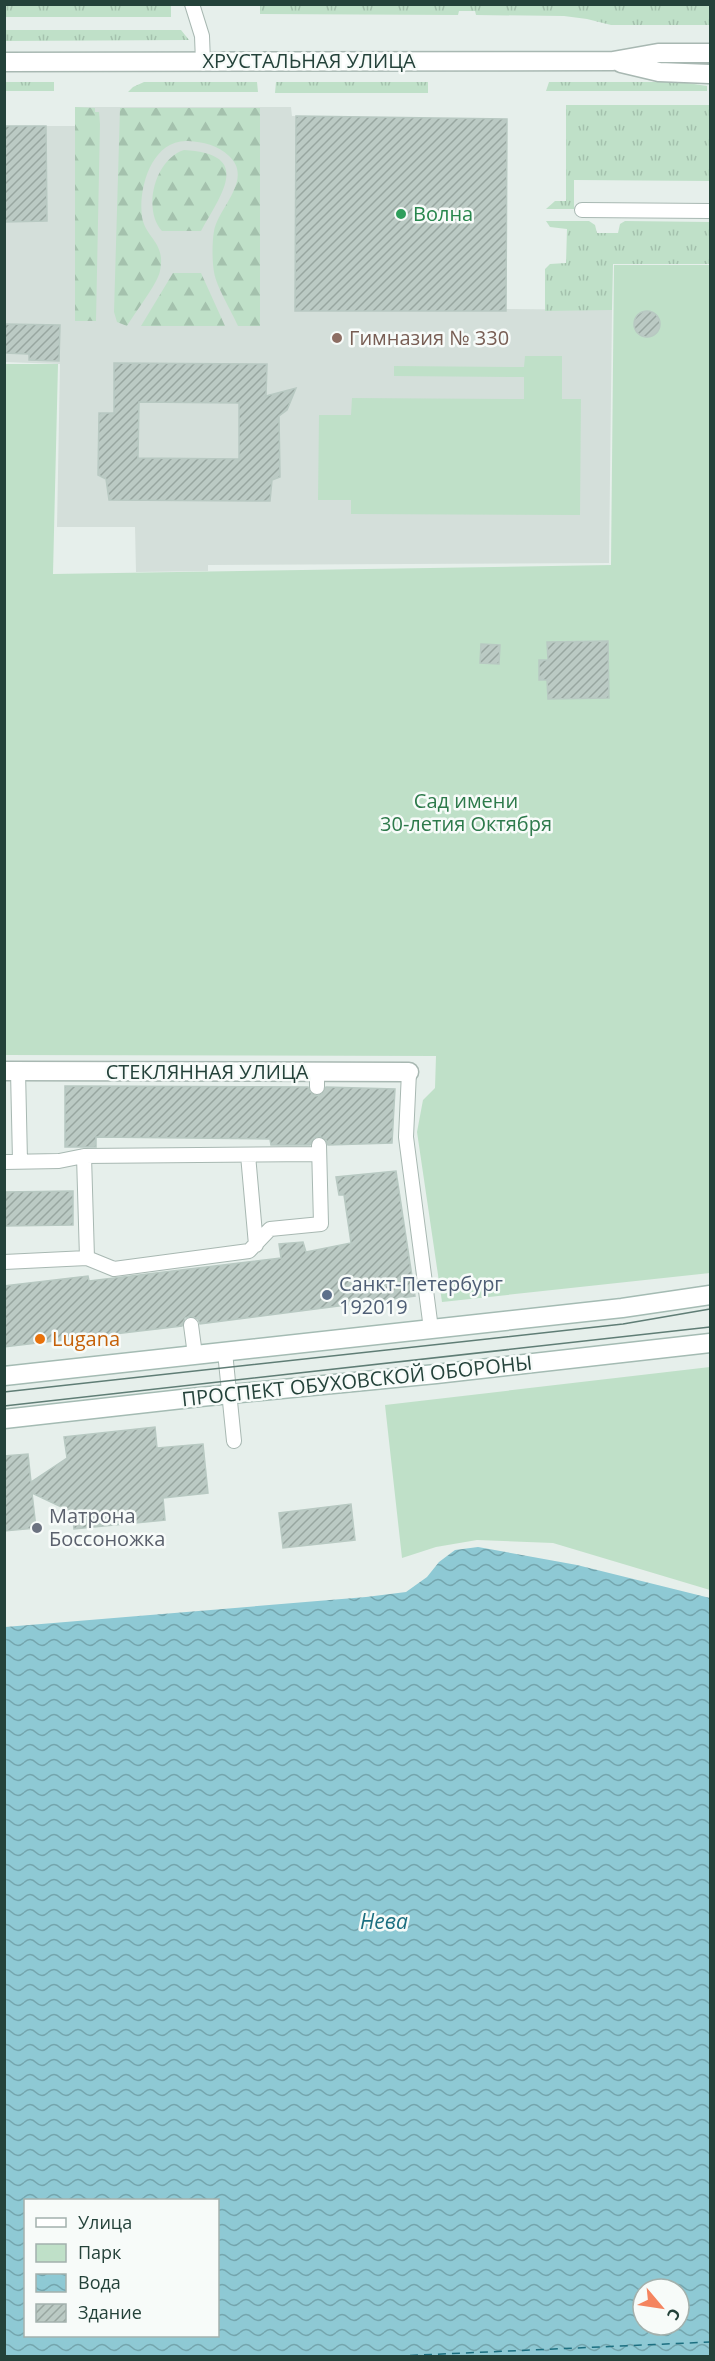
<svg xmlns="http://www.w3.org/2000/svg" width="715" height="2361" viewBox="0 0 715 2361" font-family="'Open Sans',sans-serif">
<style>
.built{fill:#d4dfda}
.grass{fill:url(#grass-tufts)}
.forest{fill:url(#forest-firs)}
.green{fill:#bfe0c8}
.water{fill:url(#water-waves);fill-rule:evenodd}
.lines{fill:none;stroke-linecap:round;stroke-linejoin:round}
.ferry{stroke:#1c6f80;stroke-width:1.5;stroke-dasharray:8 6;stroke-linecap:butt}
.building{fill:url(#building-hatch);stroke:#b8c9c2;stroke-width:1.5;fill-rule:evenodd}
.service-casing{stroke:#a8b8b2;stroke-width:16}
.minor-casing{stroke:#a8b8b2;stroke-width:21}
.tertiary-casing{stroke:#a8b8b2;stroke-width:21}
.secondary-casing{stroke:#a4bbb3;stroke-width:21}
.service{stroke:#fff;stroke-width:14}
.minor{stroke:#fff;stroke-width:18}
.tertiary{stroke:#fff;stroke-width:18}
.secondary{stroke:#fff;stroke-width:18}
.tram{stroke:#5f7d75;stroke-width:1.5}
.leisure-dot{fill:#2e9e5b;stroke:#f7fbf9;stroke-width:2}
.education-dot{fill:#8d6e63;stroke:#f7fbf9;stroke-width:2}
.service-dot{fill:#5c6f8a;stroke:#f7fbf9;stroke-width:2}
.food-dot{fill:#e8710a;stroke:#f7fbf9;stroke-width:2}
.worship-dot{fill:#6b7280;stroke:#f7fbf9;stroke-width:2}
.labels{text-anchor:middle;stroke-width:5;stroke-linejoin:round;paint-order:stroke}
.street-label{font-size:20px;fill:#24423a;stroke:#f7fbf9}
.leisure-label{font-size:20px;fill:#27864d;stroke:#f7fbf9;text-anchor:start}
.education-label{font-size:20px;fill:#785e54;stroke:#f7fbf9;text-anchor:start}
.park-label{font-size:20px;fill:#2d7a4b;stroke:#f7fbf9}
.service-label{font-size:20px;fill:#4e5e75;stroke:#f7fbf9;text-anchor:start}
.food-label{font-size:20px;fill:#c56008;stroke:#f7fbf9;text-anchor:start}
.worship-label{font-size:20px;fill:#5b616d;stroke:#f7fbf9;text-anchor:start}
.water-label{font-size:21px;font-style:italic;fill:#1c6f80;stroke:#f7fbf9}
</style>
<defs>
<pattern id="grass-tufts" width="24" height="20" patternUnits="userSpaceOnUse" patternTransform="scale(1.5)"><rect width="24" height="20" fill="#bfe0c8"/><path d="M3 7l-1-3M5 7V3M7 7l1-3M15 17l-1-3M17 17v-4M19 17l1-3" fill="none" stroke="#a4c1ad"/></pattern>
<pattern id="forest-firs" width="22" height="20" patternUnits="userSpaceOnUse" patternTransform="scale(1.5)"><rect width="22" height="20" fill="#bfe0c8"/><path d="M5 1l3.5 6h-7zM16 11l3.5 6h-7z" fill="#a4c1ad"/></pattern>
<pattern id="water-waves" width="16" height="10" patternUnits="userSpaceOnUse" patternTransform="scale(1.5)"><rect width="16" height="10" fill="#8ec9d4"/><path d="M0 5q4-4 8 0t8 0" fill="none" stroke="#74a5ad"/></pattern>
<pattern id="building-hatch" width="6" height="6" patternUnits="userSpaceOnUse" patternTransform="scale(1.5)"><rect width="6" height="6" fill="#bbcac4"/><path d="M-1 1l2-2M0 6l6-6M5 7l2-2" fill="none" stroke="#98a6a0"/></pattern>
</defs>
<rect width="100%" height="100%" fill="#e6efeb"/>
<!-- built -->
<path class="built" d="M75,107H291L292,116L507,119L506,309L612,310L609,563L208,565V571L136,572L135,527H57L60,364L5,362V126H75Z"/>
<!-- grass -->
<path class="grass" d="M710,4V25H611L587,19L564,16L476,15L475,11H459L458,15L260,14V4Z
M4,5H171V17H5Z
M5,30H181L189,40L5,41Z
M4,82H54V91H5Z
M144,82H257L258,92H128L133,87Z
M276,82H428V93H275Z
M549,82H681L707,86V91H546Z
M566,105H710V181L574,180V209H546L555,201H566Z
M546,221H589L595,225L597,233H618L620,224L625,221L710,222V264H613L612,310L545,311V269L550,264L566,263L567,229L550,227Z"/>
<!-- forest -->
<path class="forest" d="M75,107L95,108V112H99L100,124L96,321H75Z
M120,108H260V326H238C232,312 216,286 214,272C212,260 212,242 214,231C218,208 254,179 229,156C218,145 203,142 188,141C152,139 138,188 142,217C146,239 166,242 160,271C158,283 134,314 127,326L117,322L114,312Z
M184,150C253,154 222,193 201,231H162C142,209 155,159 184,150Z
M173,273H201L225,326H141Z"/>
<!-- green -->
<path class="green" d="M614,265H710V1273L442,1302L417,1132L423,1100L435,1088L436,1056L5,1055V364H58L53,574L611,565Z
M525,356H562V399H581L580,515L351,514V500H318L319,415H351L352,398L524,399V377L394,376V366L524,367Z
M710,1367V1590L553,1543L477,1540L436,1547L402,1558L385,1405Z"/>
<!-- water -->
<path class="water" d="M478,1547L577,1565L710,1598V2356H5V1627L366,1597L406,1592L427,1577L439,1562L455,1550ZM26,2200H218V2336H26ZM643,2289H679V2325H643Z"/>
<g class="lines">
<!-- ferry -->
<path class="ferry" d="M396,2356L710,2342"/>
</g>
<!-- building -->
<path class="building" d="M296,116L507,119L506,311H295Z
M4,126H46L47,221L4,222Z
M634 324a13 13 0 1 1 26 0a13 13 0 1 1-26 0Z
M4,324L60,325L59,361L29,360V354L4,353Z
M114,363L267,364L266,396L296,388L287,410L279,416L280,477L272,480L270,501L109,500L106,479L98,475L99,413H114ZM139,402L239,403V459L138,458Z
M608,641L609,698L548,699L547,680H539V660H548L547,642Z
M481,644L500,645L499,664L480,663Z
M65,1086L308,1087L310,1092L316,1096L322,1094L326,1087L395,1089L392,1143L328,1145L326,1140L319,1136L314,1138L310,1145H271L270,1139L96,1137V1147H65Z
M396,1171L415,1296L200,1324L198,1319L190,1316L185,1318L182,1326L4,1347V1286L88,1276L89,1281L281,1258L279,1244L303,1242L306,1252L351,1243L344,1195H339L336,1177Z
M73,1191V1225L4,1226V1192Z
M155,1427L157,1448L203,1444L208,1493L163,1498L165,1520L74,1529L72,1512L32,1493L36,1528L4,1531V1456L28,1454L31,1482L67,1458L64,1437Z
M351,1504L355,1540L283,1548L279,1513Z"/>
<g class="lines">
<!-- service casing -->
<g class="service-casing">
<path id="service" d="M192,4L202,36L203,62
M582,210L710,211
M18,1071L20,1161
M317,1072V1087
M409,1072L406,1137L431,1329
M248,1155L256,1245
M84,1156L87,1258
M4,1162L59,1161L84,1156L318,1154
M4,1262L87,1258L114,1269L249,1251L270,1229L321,1224L319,1145
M191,1325L195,1355
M225,1352L234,1441"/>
</g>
<!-- minor casing -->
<g class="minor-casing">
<path id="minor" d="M4,1071L409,1072"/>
</g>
<!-- tertiary casing -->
<g class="tertiary-casing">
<path id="tertiary" d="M4,62L613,61L658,53H710
M621,63L659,72L710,74"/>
</g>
<!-- secondary casing -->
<g class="secondary-casing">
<path id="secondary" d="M4,1376L622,1308L710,1295
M4,1419L200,1397L436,1374L710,1343"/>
</g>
<!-- service -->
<use href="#service" class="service"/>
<!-- minor -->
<use href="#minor" class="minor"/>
<!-- tertiary -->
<use href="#tertiary" class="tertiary"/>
<!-- secondary -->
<use href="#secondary" class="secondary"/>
<!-- tram -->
<path class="tram" d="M4,1392L623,1324L710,1309
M4,1406L710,1327"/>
</g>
<!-- markers -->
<circle class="leisure-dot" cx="401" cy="214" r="6"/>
<circle class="education-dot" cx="337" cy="338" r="6"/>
<circle class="service-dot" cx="327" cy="1295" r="6"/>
<circle class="food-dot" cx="40" cy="1339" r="6"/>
<circle class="worship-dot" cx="37" cy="1528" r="6"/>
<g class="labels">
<!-- street labels -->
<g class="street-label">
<text x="309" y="68">ХРУСТАЛЬНАЯ УЛИЦА</text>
<text x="207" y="1079">СТЕКЛЯННАЯ УЛИЦА</text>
<text transform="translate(357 1381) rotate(-6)" y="7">ПРОСПЕКТ ОБУХОВСКОЙ ОБОРОНЫ</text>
</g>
<!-- leisure labels -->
<g class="leisure-label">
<text x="413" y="221">Волна</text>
</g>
<!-- education labels -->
<g class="education-label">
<text x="349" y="345">Гимназия № 330</text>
</g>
<!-- park labels -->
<g class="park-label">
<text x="466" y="808">Сад имени<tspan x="466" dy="23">30-летия Октября</tspan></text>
</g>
<!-- service labels -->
<g class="service-label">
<text x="339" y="1291">Санкт-Петербург<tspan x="339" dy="23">192019</tspan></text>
</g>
<!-- food labels -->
<g class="food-label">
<text x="52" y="1346">Lugana</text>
</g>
<!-- worship labels -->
<g class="worship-label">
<text x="49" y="1523">Матрона<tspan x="49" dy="23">Боссоножка</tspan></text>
</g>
<!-- water labels -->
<g class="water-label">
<text x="384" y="1929">Нева</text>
</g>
</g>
<!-- border -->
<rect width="715" height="2361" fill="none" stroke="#24423a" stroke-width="12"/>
<!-- legend -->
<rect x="24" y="2199" width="195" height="138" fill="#f7fbf9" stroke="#a3b1ad" stroke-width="1.5"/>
<rect x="36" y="2218" width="30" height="9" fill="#ffffff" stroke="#a3b1ad" stroke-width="1.5"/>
<text x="78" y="2229" font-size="18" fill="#24423a">Улица</text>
<rect x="36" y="2244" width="30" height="18" fill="#bfe0c8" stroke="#a3b1ad" stroke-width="1.5"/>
<text x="78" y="2259" font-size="18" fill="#24423a">Парк</text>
<rect x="36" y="2274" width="30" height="18" fill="url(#water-waves)" stroke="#a3b1ad" stroke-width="1.5"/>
<text x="78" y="2289" font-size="18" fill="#24423a">Вода</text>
<rect x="36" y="2304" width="30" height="18" fill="url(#building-hatch)" stroke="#a3b1ad" stroke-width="1.5"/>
<text x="78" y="2319" font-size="18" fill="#24423a">Здание</text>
<!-- north arrow -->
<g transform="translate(661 2307) rotate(119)"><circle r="28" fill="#f7fbf9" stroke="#a3b1ad" stroke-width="1.5"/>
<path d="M0-4.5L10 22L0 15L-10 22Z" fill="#f4845f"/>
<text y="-9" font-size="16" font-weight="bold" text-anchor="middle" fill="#24423a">С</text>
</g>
</svg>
